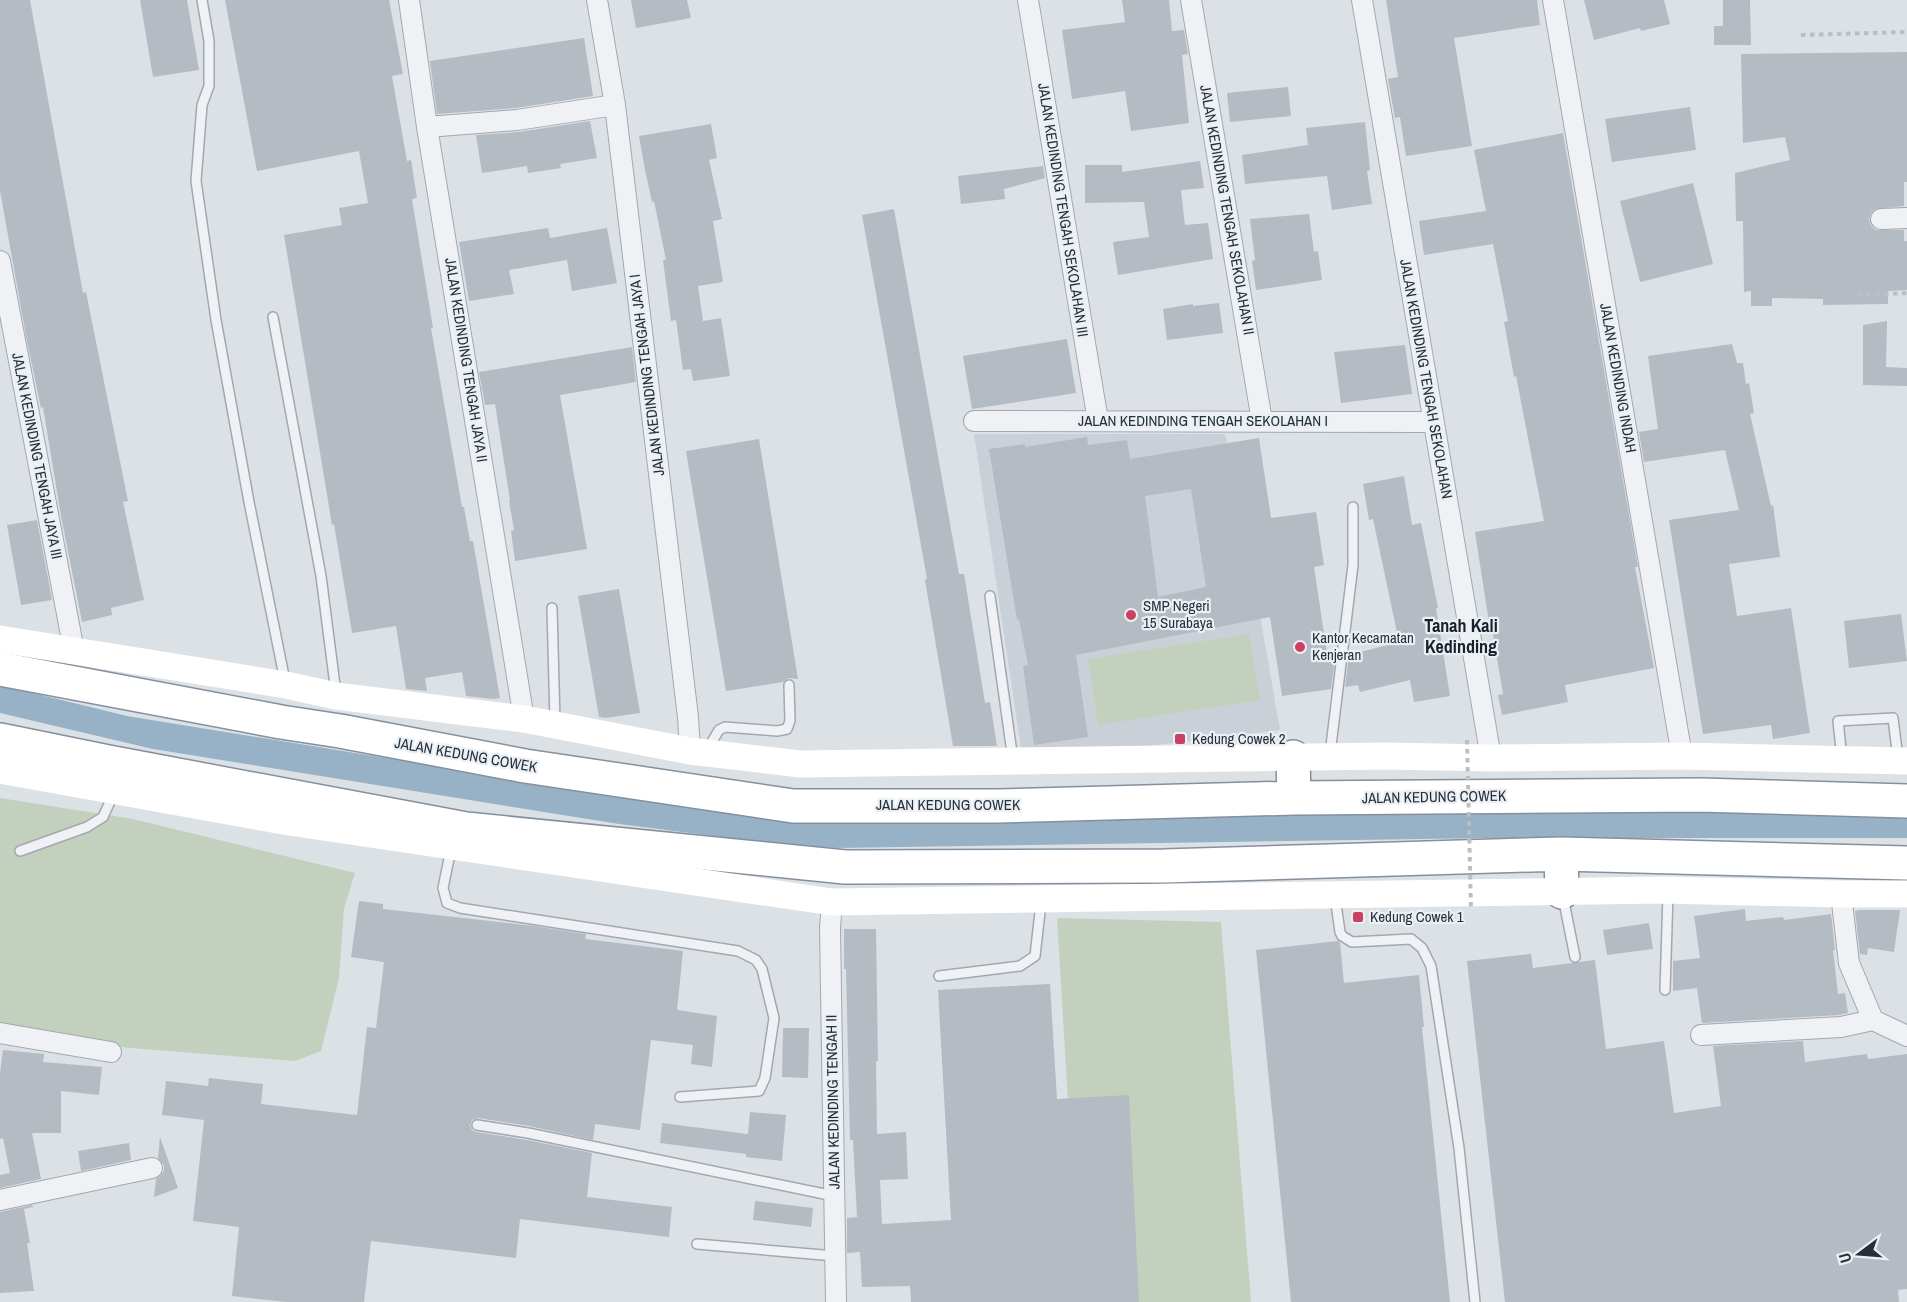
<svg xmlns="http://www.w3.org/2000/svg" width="1907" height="1302" viewBox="0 0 1907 1302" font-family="'Archivo Narrow',sans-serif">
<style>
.built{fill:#cad0d8}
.green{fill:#c4d0be}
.water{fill:#97b2c6}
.building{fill:#b4bbc3;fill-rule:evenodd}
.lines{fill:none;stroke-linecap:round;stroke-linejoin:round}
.lane-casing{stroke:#a2a8b0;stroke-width:12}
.street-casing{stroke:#a2a8b0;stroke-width:22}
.highway-casing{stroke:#84909d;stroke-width:36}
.path{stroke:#bbbfc5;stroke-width:4;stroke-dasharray:4.5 4.5;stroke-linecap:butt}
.lane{stroke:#eff1f5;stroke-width:9}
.street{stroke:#eff1f5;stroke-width:20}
.secondary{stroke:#fff;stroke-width:27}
.highway{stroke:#fff;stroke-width:33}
.path-bridge{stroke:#bbbfc5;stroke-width:4;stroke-dasharray:4.5 4.5;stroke-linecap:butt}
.poi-dot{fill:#cc4161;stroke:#ebf0f4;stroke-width:2}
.labels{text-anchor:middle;stroke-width:4.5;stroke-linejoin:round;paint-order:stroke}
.street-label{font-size:15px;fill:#26303c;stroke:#ebf0f4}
.poi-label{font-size:15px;fill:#26303c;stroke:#ebf0f4;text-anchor:start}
.quarter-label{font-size:18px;font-weight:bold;fill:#19212d;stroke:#ebf0f4}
</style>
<rect width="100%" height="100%" fill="#dce1e6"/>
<!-- built -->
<path class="built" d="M974,434H1225L1240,500L1280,730L1149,746L1022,755Z"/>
<!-- green -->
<path class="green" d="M1249,634L1260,700L1098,725L1088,659Z
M0,798L133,819L355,873L344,908L339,978L321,1051L295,1061L130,1048L28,1035L0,1025Z
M1057,918L1221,922L1251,1302H1080Z"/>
<!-- water -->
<path class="water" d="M0,685L127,716L429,765L601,788L1564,810L1907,811V838H1489L835,848L753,841L619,824L153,749L0,713Z"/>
<!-- building -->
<path class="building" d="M0,0H30L83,293L86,292L128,501L123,502L144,600L111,608L112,615L82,622L61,516L43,407L41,408L27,341L0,191Z
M140,0H187L199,70L153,77Z
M225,0H389L403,74L392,76L407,161L411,160L417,198L412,199L433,328H431L462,507H464L470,541H473L500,698L493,699L466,696L462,672L425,678L427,691L406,689L396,626L352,633L334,524L332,525L284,235L342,225L339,208L368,203L359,151L257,171Z
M631,0H687L691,18L636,28Z
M1122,0H1169L1172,31L1184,30L1188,54L1182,55L1189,123L1131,131L1125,91L1072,99L1062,30L1125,22Z
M1386,0H1537L1540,25L1454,38L1472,146L1406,156L1400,117L1395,118L1388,79L1398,77Z
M1584,0H1664L1670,24L1641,31L1640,28L1594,40Z
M1723,0H1750L1751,45H1714V26H1723Z
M584,38L593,96L516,108L437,114L430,61Z
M1907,52V182H1904V206L1875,209L1871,213L1869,219L1871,226L1876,230H1904V241H1907V290L1888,291V304L1823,305V299L1772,298V306H1751V291L1744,292L1743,221H1736L1735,173L1790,160L1785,137L1743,143L1741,54Z
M1288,87L1291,116L1230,122L1227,93Z
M1690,107L1696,150L1612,162L1605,119Z
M590,121L597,158L560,164L561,168L528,173L527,166L482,173L476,135L519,132Z
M1365,122L1370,170L1367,171L1372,204L1332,210L1327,176L1245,184L1242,155L1308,145L1306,128Z
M711,124L717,158L709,160L722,219L713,221L723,282L698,286L703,321L721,318L730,376L693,381L691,369L683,370L676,320L671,321L663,260H666L654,201L652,202L645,170L639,136Z
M1563,133L1638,567H1635L1654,668L1565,685L1568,702L1502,715L1498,695L1503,694L1492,629H1490L1475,532L1544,521L1516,376L1514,377L1504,322L1508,321L1493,244L1424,255L1419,221L1486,211L1474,150Z
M1200,161L1204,188L1181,190L1185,225L1208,223L1213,259L1118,275L1113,242L1149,237L1144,202L1085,203V165H1122V172Z
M1043,166L1045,178L1004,189L1005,199L961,204L958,176Z
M1693,183L1713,264L1640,282L1620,201Z
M894,209L959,574H964L985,703L990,702L997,746H953L925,580L927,579L862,215Z
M1309,214L1314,252L1318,251L1322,280L1256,290L1252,261L1255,260L1250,219Z
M548,228L550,238L607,228L617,283L572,291L567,260L509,270L514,294L469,301L459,242Z
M1219,303L1223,333L1167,340L1163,309L1193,304V306Z
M1887,321L1886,367L1907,368V386L1863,385V325Z
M1067,339L1076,393L972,409L963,356Z
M1732,344L1737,363H1743L1746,384L1749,383L1754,413L1750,414L1771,506L1773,505L1780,557L1729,564L1737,616L1791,608L1810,733L1773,739L1771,725L1703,734L1669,520L1739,510L1725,450L1644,462L1639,432L1658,429L1648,356Z
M1405,345L1412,394L1341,403L1334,352Z
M632,347L636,382L560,395L587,549L515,561L511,531L514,530L509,501L510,500L495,404L485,405L479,372Z
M1087,437L1088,445L1127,440L1130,459L1259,438L1271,518L1316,512L1324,565L1314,567L1328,660L1335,658L1331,689L1282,696L1270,617L1076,655L1088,737L1034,745L1023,666L1028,665L1019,619L1017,620L989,449L1025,444V447ZM1191,489L1206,587L1158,597L1145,496Z
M759,439L798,679L788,678L783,682L726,691L686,451Z
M1404,476L1412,525L1421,523L1438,608H1436L1450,696L1414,702L1410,680L1360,692L1358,685L1345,687L1349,655L1399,642L1373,519L1369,520L1363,484Z
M37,520L52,600L21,605L7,525Z
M619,589L640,713L605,718L599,717L578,596Z
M1901,614L1907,661L1849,668L1844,621Z
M359,901L383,904V909L534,926L586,934L585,939L683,951L677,1010L717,1016L712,1067L691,1064L693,1045L651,1040L640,1130L595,1124L593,1140L529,1126L478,1118L472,1120L470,1125L472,1130L476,1132L527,1140L592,1153L587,1197L672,1207L669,1237L520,1219L516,1258L371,1241L364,1302H286L232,1296L239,1227L193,1221L204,1120L162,1115L166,1081L208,1086L209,1078L263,1084L261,1104L357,1115L367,1027L376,1028L384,962L351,957Z
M1745,909L1746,921L1783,917L1784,920L1831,914L1835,950H1833L1838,994L1845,993L1848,1013L1839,1015L1702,1023L1697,988L1673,991V961L1700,958L1694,916Z
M1860,910H1900L1894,952L1868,948L1867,955L1860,954L1855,911Z
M1649,923L1653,949L1607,955L1603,930Z
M844,929H876L878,1061H876L877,1134L906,1132L908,1179L880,1180L882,1224L951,1220L938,990L1050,984L1057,1099L1129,1095L1139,1302H911L910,1286L862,1287L860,1252L847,1253V1218L857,1217L853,1140H850L846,969H844Z
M1338,941L1340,943L1344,983L1419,975L1424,1027H1422L1450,1302H1291L1256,950Z
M1531,954L1533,968L1595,960L1606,1049L1664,1041L1674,1113L1721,1106L1713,1046L1803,1041L1805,1062L1867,1054L1868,1059L1907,1054V1289L1898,1290L1899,1302H1505L1467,961Z
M783,1028H809L808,1078L782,1077Z
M3,1050L44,1054L43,1062L102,1067L99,1095L61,1091V1133H32L41,1179L0,1188V1175L10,1173L3,1138L0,1139V1073Z
M750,1112L786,1115L782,1161L746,1157V1154L660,1143L662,1123L748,1134Z
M160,1137L178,1188L154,1197L156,1179L160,1176L164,1171V1165L158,1158Z
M129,1143L131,1160L81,1171L78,1151Z
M755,1201L813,1208L811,1227L753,1220Z
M32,1205L33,1207L24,1209L30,1243H27L34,1291L0,1293V1212Z"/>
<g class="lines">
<!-- lane casing -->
<g class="lane-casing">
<path id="lane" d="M202,0L209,41V86L202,105L196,181L216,320L249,502L285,681
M273,317L321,576L336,693
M990,596L1013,760
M552,608L555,722
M712,750L713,740L719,730L725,727L777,731L787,729L790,721L789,685
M1330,754L1353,565V507
M1842,758L1838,721L1893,718L1898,759
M451,849L443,888L447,903L460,908L738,951L756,960L762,969L774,1018L765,1078L759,1091L680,1097
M20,851L87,827L103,817L113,795
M1335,897L1340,932L1342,936L1352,942L1411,939L1422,948L1431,966L1459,1148L1475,1302
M1563,897L1575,957
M939,976L1020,966L1035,956L1041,903
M1665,990L1668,894
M477,1125L528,1133L834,1196
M697,1244L835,1256"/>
</g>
<!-- street casing -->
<g class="street-casing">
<path id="street" d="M409,0L427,127L524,719
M597,0L615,105L688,717L690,751
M1028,0L1098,421
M1191,0L1262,421
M1362,0L1491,758
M1553,0L1682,756
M427,127L517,120L615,105
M1881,219L1907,218
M0,261L74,651
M974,421L1433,422
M1841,894L1849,963L1873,1020L1907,1036
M832,902L830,928L836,1302
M0,1033L111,1052
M1701,1035L1841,1027L1873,1020
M0,1200L152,1168"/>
</g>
<!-- highway casing -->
<g class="highway-casing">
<path id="highway" d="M0,669L281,722L340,731L525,766L793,806H998L1294,798L1700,795L1907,801
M0,740L108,762L466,829L845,867L1164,866L1561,854L1907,863
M1293,757L1294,798
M1561,854L1562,892"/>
</g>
<!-- path -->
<path class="path" d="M1801,35L1907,32
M1857,295L1907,293"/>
<!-- lane -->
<use href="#lane" class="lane"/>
<!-- street -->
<use href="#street" class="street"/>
<!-- secondary -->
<path class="secondary" d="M0,639L286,685L336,696L524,719L690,751L800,764L1387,756L1491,758L1682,756L1907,761
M0,770L289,822L832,902L1663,890L1841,894H1907"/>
<!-- highway -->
<use href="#highway" class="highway"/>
<!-- path-bridge -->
<path class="path-bridge" d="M1467,740L1471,910"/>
</g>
<!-- markers -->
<g class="poi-dot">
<circle cx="1131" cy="615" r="6"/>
<circle cx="1300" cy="647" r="6"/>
<rect x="1174" y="733" width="12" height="12" rx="3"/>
<rect x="1352" y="911" width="12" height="12" rx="3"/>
</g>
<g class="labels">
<!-- street labels -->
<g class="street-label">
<text transform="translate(1063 210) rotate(81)" y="5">JALAN KEDINDING TENGAH SEKOLAHAN III</text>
<text transform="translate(1227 210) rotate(80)" y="5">JALAN KEDINDING TENGAH SEKOLAHAN II</text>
<text transform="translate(466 360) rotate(81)" y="5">JALAN KEDINDING TENGAH JAYA II</text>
<text transform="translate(647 375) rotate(-97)" y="5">JALAN KEDINDING TENGAH JAYA I</text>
<text transform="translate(1618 378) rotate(80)" y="5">JALAN KEDINDING INDAH</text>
<text transform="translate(1426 379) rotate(80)" y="5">JALAN KEDINDING TENGAH SEKOLAHAN</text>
<text x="1203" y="426">JALAN KEDINDING TENGAH SEKOLAHAN I</text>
<text transform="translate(37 456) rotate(79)" y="5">JALAN KEDINDING TENGAH JAYA III</text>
<text transform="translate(466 755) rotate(10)" y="5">JALAN KEDUNG COWEK</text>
<text transform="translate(1434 797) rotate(-1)" y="5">JALAN KEDUNG COWEK</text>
<text x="948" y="810">JALAN KEDUNG COWEK</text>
<text transform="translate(833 1102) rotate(-91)" y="5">JALAN KEDINDING TENGAH II</text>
</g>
<!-- poi labels -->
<g class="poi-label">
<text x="1143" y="611">SMP Negeri<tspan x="1143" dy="17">15 Surabaya</tspan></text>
<text x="1312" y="643">Kantor Kecamatan<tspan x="1312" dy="17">Kenjeran</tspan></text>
<text x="1192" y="744">Kedung Cowek 2</text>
<text x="1370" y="922">Kedung Cowek 1</text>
</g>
<!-- quarter labels -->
<g class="quarter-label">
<text x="1461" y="632">Tanah Kali<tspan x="1461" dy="21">Kedinding</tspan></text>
</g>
</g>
<!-- north arrow -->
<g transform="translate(1859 1254) rotate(254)" stroke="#ebf0f4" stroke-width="4.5" paint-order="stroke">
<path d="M0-4.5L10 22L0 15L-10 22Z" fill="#26303c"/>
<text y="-9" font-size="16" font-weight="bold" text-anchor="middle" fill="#26303c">U</text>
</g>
</svg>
